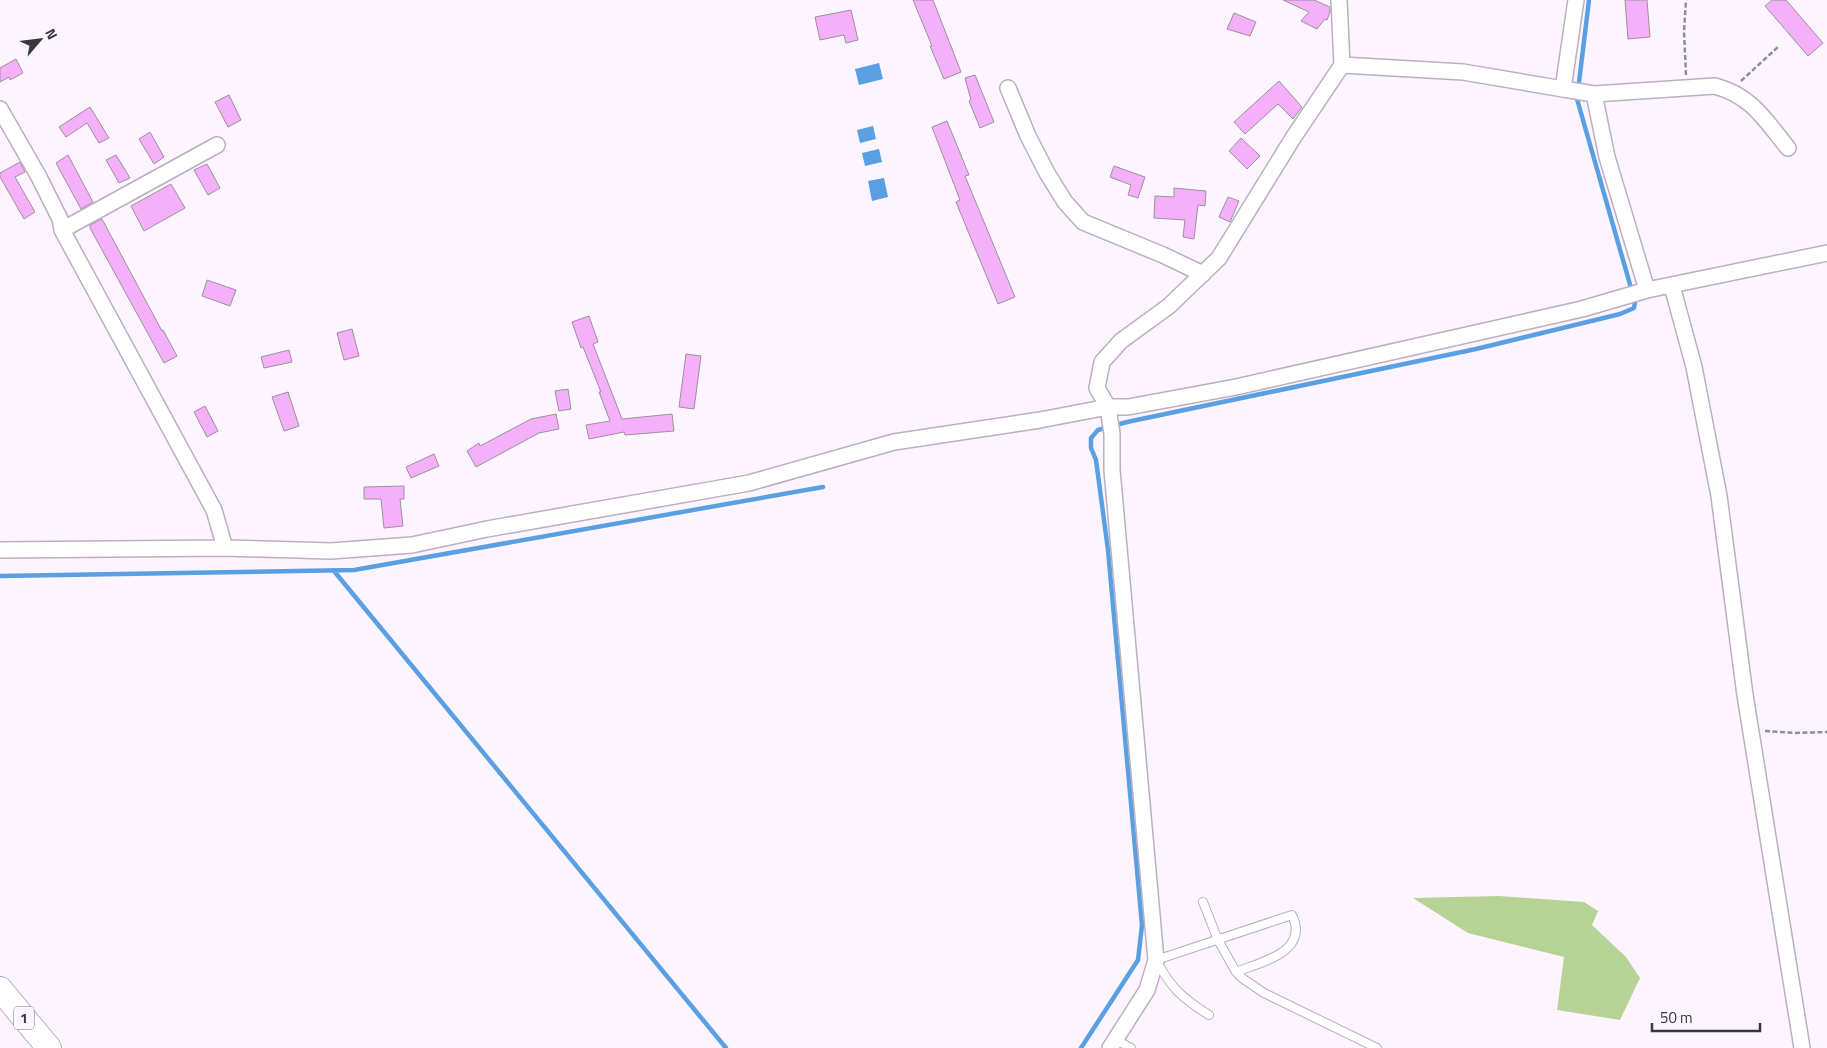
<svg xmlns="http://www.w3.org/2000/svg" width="1827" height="1048" viewBox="0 0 1827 1048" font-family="'Titillium Web',sans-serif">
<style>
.green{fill:#b6d395}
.water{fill:#5a9fe1}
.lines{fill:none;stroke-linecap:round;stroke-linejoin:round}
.stream{stroke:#5a9fe1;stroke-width:4.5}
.building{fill:#f4b1f9;stroke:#9c8f9d}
.service-casing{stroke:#bbafc0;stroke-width:10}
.minor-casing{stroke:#bbafc0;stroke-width:18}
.primary-casing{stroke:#bbafc0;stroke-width:26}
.path{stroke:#928d94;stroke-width:2.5;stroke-dasharray:5 2.5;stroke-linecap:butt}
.service{stroke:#fff;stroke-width:8}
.minor{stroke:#fff;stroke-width:15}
.primary{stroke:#fff;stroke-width:24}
.labels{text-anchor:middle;stroke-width:4;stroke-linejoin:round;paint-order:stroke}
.shield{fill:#fcf5ff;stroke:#746f76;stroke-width:1}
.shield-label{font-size:14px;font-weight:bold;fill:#39353b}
</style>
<rect width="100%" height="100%" fill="#fcf5ff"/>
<!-- green -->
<path class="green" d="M1499,896L1584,902L1598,911L1592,925L1626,957L1640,978L1620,1020L1557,1010L1564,957L1468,933L1413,898Z"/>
<!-- water -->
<path class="water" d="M879,63L883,79L859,85L855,69Z
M873,126L876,139L860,143L857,130Z
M879,149L882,162L865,166L862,153Z
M884,178L888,197L872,201L868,181Z"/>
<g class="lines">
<!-- stream -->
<path class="stream" d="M334,571L726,1048
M0,576L354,570L823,487
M1081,1048L1138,960L1142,925L1108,550L1096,460L1091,448V438L1098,430L1127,422L1476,349L1620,314L1634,308L1635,302L1577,99L1589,0"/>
</g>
<!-- building -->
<path class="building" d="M913,0H933L961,72L944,79L930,46H932Z
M1283,0H1314L1330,7V12L1327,20L1325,19L1317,29L1301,21L1309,12Z
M1625,0H1647L1650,37L1628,39Z
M1772,0H1786L1823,43L1808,56L1765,6Z
M851,10L858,40L846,43L844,35L820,40L815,17Z
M1234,13L1256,22L1250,36L1227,29Z
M16,59L23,73L10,80L9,77L0,82V68Z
M975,75L994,122L980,128L969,101L971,100L965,78Z
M1279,81L1302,107L1293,119L1278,104L1245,134L1234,122Z
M229,95L241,120L228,127L215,102Z
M90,107L109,138L99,143L87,123L66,137L59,127Z
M947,121L969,175L965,176L1015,297L998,304L956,202L960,200L932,127Z
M150,132L164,157L154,164L139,139Z
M1241,138L1260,156L1247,169L1229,151Z
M68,155L93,202L81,209L56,163Z
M116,155L130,178L119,183L106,160Z
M20,162L25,172L15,177L35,212L24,219L0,177V173Z
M207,164L220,188L208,195L194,170Z
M1114,166L1145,177L1138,198L1128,195L1131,185L1110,177Z
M171,184L185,208L144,231L131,206Z
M1174,188L1206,191L1205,206L1198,205L1194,239L1183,237L1185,220L1154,218L1155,196L1174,197Z
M1228,197L1239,201L1230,222L1219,217Z
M102,219L162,331L163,330L177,356L164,363L90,228V225Z
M207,280L236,290L230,306L202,296Z
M589,316L598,342L593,344L622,419L672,414L674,431L625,435L624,432L589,439L586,425L610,421L599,392H601L583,347L581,348L572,322Z
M352,329L359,356L344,360L337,333Z
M289,350L292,362L264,368L261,357Z
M686,354L701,356L694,409L679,407Z
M568,389L571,409L559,411L555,391Z
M288,392L299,426L284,431L272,397Z
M205,406L218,431L207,437L194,412Z
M556,414L559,429L539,433L476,467L467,451L479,443L480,446L531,419Z
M434,454L439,466L411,478L406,467Z
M404,486V499H400L403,526L384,528L381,499H364V487Z"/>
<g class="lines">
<!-- service casing -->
<g class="service-casing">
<path id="service" d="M1203,902L1218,940L1236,972L1242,978L1264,993L1377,1048
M1209,1015C1182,998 1171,988 1156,960L1292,915C1310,952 1261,962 1236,972
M1116,1040L1131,1048"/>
</g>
<!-- minor casing -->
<g class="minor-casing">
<path id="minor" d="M1576,0L1563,89L1594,94L1607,157L1647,290
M1342,65L1463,72L1563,89
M1008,88L1028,136L1047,173L1065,202L1083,222L1163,255L1203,274
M1594,94L1715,86C1752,96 1765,120 1788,148
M0,109L39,177L60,219L62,230L214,510L225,548
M62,230L217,145
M1672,286L1694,367L1719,496L1745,695L1802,1048
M0,550L225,548L331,551L412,545L487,529L749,483L894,442L1040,420L1108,407H1128L1236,387L1582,309L1647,290L1827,253
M1110,1048L1147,990L1156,960L1112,470V434L1108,407L1097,388L1102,362L1121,341L1169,306L1219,258L1293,138L1342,65L1339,0"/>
</g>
<!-- primary casing -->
<g class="primary-casing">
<path id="primary" d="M0,989L49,1048"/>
</g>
<!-- path -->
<path class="path" d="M1686,75L1684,32L1686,0
M1741,81L1779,46
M1765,731L1795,733L1827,732"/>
<!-- service -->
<use href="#service" class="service"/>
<!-- minor -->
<use href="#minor" class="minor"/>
<!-- primary -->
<use href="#primary" class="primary"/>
</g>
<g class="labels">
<!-- shield labels -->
<rect class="shield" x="14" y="1006.5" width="20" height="23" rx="4"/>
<g class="shield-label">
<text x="24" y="1023">1</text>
</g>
</g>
<!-- north arrow -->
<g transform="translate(40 40) rotate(62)" stroke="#fcf5ff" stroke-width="4" paint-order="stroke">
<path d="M0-4L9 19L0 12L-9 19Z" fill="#39353b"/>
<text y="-8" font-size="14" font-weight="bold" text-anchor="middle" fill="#39353b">N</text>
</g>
<!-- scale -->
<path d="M1652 1023v8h108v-8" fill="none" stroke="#39353b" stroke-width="2.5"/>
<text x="1660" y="1023" font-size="15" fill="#39353b" stroke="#fcf5ff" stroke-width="4" paint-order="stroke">50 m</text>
</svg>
